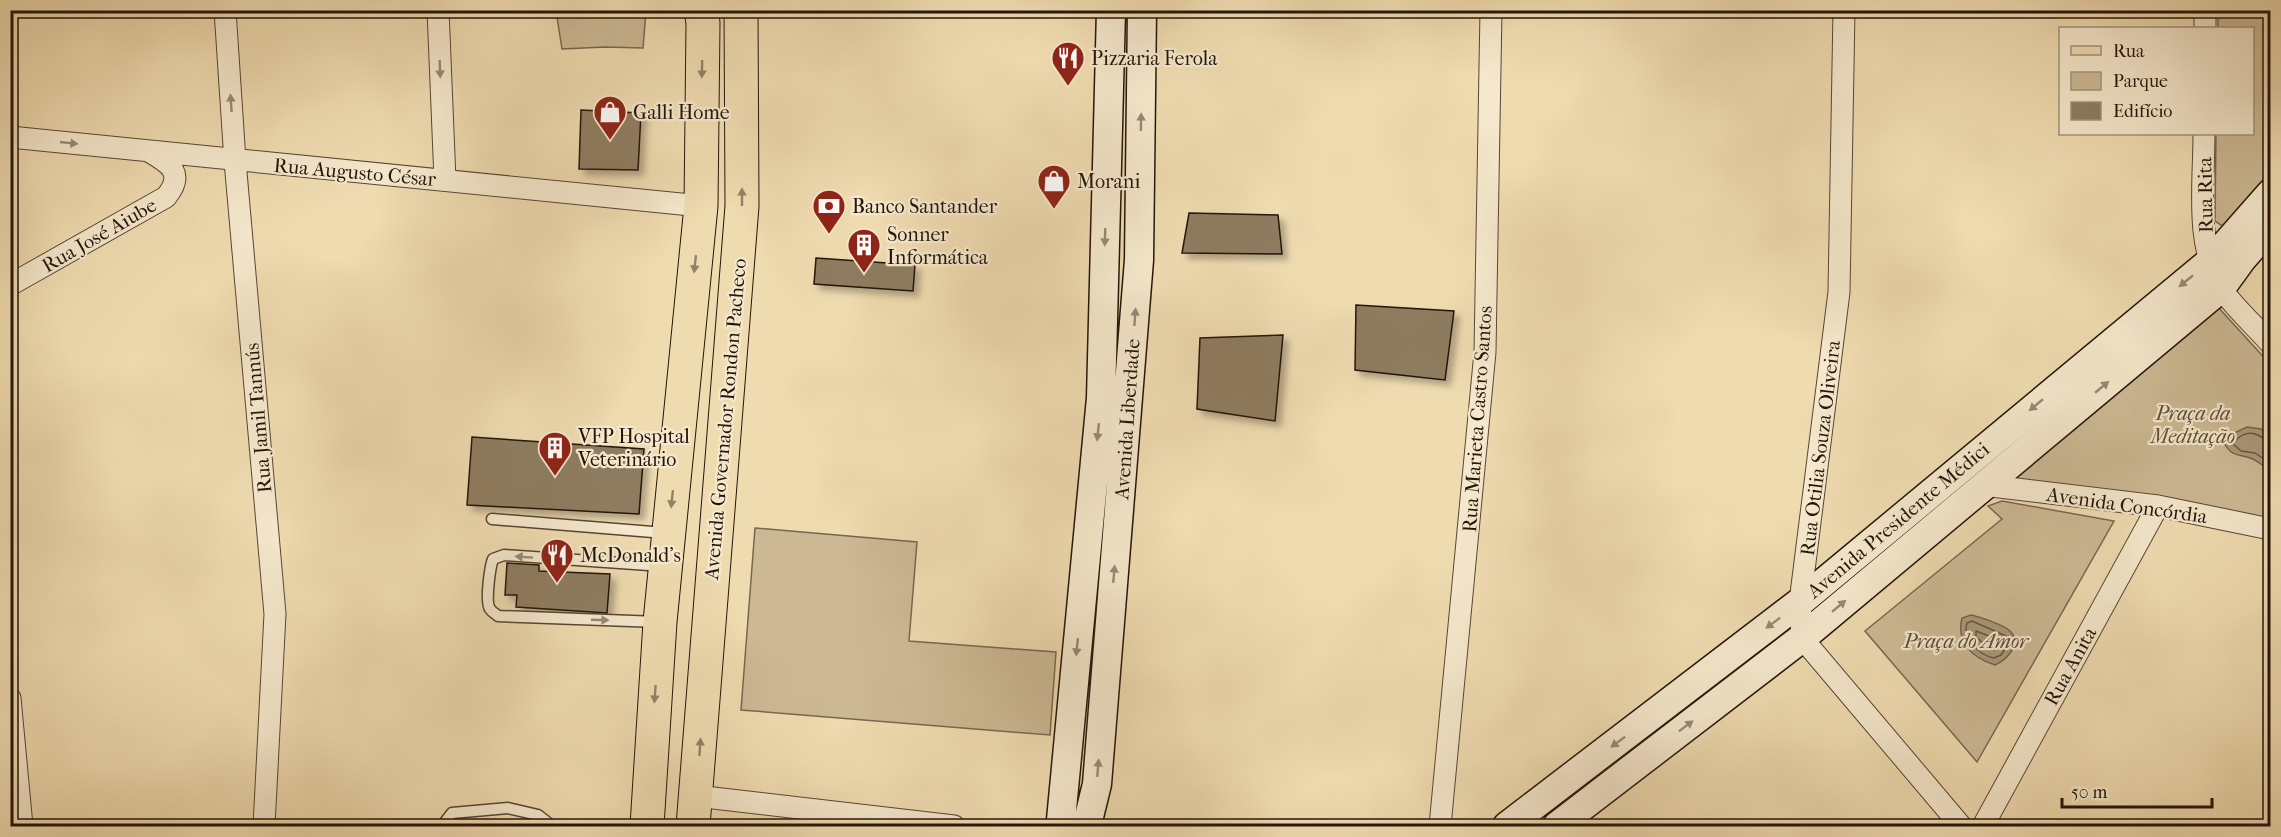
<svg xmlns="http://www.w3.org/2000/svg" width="2281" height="837" viewBox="0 0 2281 837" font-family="'IM FELL French Canon',serif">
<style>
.green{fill:#ccb994;stroke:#786750;stroke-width:1.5}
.water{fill:#aa9878;stroke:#74644c;stroke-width:1.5}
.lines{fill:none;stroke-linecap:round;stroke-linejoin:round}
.shore{stroke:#675642;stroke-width:1.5}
.building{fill:#8e7c61;stroke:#24150b;stroke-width:1.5;filter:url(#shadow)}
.lane-casing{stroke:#574634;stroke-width:13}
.street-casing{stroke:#574634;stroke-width:23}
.secondary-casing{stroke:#24150b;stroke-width:31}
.primary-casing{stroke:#24150b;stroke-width:35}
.lane{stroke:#f5e8cc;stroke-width:10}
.street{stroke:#f5e8cc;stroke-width:21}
.secondary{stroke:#f5e8cc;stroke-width:28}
.primary{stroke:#efdbb0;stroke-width:33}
.oneway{fill:#978975}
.oneway2{fill:#948266}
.labels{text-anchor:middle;stroke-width:4.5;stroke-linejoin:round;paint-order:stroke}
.poi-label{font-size:20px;fill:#24150b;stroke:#f5e8cc;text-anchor:start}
.street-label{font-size:20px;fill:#24150b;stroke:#f5e8cc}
.park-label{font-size:20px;font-style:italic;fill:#5f4e3b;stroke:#f5e8cc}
</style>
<defs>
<filter id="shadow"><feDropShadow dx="5.5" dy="5.5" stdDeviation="3" flood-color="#0004"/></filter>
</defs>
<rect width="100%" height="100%" fill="#efdbb0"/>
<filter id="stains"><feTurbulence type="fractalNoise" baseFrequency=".00333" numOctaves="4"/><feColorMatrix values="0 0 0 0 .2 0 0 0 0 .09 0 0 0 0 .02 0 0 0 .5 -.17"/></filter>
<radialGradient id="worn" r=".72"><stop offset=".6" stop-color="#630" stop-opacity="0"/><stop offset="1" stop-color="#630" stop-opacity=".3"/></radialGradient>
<!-- green -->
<path class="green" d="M556,11H646L643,48L605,47L562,49Z
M2218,11H2270V169L2258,187L2224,227L2215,221L2216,134H2252V28H2218Z
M2217,306L2270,364V520L1999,479Z
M2002,501L2114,521L1977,762L1865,631L2002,519L1988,506Z
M755,528L917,542L909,641L1056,652L1050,735L741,710Z"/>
<!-- water -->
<path class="water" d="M2247,427L2261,429L2270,438V470C2264,467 2259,462 2253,459C2240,453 2233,459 2224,443L2234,433Z
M1971,615C1980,617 2005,625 2011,632C2022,645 2006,660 1995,665C1972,658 1956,642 1962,618Z"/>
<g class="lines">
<!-- shore -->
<path class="shore" d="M2270,442C2264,441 2263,437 2258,435C2248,430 2238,436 2233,444L2241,451L2255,453L2270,463
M1972,621L2006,636L2007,646L2001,655L1994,658C1979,655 1962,639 1967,623Z
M1976,631L1999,640L2000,644L1995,650L1990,649L1976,637Z"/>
</g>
<!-- building -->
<path class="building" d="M581,110L641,113L638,170L579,169Z
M1189,213L1278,215L1282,254L1182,253Z
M816,258L915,265L913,291L814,284Z
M1356,305L1454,311L1445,380L1355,370Z
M1283,335L1275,421L1197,409L1200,338Z
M472,437L644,449L639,514L467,505Z
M507,563L539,565V571L610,574L607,613L516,607L517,595H505Z"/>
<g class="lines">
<!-- lane casing -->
<g class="lane-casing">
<path id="lane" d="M492,519L665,533
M658,622L498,616C496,614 492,612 490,609C485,602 490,567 493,559L504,555L663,566
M442,826L452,813L508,808L538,815L552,826"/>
</g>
<!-- street casing -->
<g class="street-casing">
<path id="street" d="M225,10L235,161L275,614L264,826
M438,10L445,180
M1844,10L1839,292L1800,602L1802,638L1961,826
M2205,28V10
M2204,134C2204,183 2195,243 2221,288C2231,304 2257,328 2270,343
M10,137L701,206
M10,285L166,197C185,174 171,164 150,152
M1983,485L2158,506L2270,529
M10,698L22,826
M696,796L954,826
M1440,826L1485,352L1491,10
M1983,826L2158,506"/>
</g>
<!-- secondary casing -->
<g class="secondary-casing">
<path id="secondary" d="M1061,820L1101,398L1111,10
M1087,825L1097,784L1139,260L1142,10
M1507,826L1800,602L2211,261L2270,194
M1557,826L1802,638L2221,288L2242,259L2270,227"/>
</g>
<!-- primary casing -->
<g class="primary-casing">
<path id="primary" d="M647,826L660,622L701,206L703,23L701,10
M693,826L742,206L741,10"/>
</g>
<!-- lane -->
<use href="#lane" class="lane"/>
<!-- street -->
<use href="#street" class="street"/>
<!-- secondary -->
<use href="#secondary" class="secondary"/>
<!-- primary -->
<use href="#primary" class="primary"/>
</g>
<!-- one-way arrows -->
<defs><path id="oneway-solid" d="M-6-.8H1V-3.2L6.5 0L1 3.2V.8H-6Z" transform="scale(1.5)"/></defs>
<g class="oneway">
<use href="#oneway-solid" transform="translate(440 69) rotate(88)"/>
<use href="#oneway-solid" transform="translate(231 103) rotate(-94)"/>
<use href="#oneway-solid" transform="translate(1141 122) rotate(-89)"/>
<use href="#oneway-solid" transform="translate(69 143) rotate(6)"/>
<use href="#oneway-solid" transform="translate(1105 237) rotate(92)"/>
<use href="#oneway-solid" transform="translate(2186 281) rotate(141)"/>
<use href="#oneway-solid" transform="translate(1135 317) rotate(-86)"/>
<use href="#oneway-solid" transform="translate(2102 387) rotate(-40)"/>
<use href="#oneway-solid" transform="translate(2036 405) rotate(140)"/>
<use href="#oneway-solid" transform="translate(1098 432) rotate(96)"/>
<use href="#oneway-solid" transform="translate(524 557) rotate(-176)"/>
<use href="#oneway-solid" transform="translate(1114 574) rotate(-85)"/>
<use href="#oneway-solid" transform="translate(1839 606) rotate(-40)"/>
<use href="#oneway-solid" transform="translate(600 620) rotate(2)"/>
<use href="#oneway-solid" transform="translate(1773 623) rotate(143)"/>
<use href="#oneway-solid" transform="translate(1077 647) rotate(96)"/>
<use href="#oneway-solid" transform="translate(1686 726) rotate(-37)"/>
<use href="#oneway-solid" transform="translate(1618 742) rotate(143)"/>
<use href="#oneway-solid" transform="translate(1098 768) rotate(-85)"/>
</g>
<g class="oneway2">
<use href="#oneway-solid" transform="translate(702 69) rotate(91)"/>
<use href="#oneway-solid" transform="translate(742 197) rotate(-90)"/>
<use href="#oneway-solid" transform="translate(695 264) rotate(96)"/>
<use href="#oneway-solid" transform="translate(672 499) rotate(96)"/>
<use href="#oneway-solid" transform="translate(655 694) rotate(94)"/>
<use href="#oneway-solid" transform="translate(700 747) rotate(-86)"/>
</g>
<!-- icons -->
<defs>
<g id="restaurant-pin" transform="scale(1.725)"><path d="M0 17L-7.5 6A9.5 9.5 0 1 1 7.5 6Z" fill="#8f2418" stroke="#f5e8cc"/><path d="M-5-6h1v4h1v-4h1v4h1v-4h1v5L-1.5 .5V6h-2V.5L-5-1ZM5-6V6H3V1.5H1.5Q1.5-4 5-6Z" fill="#fff"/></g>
<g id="shop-pin" transform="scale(1.725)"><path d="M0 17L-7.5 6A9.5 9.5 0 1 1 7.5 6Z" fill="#8f2418" stroke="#f5e8cc"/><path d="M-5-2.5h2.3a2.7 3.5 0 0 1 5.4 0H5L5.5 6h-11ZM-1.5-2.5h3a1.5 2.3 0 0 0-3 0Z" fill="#fff"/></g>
<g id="bank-pin" transform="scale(1.725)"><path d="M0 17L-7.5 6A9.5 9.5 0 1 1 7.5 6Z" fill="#8f2418" stroke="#f5e8cc"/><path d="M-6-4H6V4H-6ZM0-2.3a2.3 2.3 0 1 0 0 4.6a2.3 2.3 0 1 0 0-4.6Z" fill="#fff"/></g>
<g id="building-pin" transform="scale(1.725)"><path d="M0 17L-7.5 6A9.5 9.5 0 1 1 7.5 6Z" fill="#8f2418" stroke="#f5e8cc"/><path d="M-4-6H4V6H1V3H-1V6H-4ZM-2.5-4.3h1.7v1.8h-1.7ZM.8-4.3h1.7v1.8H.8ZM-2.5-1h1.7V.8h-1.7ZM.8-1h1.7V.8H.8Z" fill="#fff"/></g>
</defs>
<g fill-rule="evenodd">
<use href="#restaurant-pin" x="1068" y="58"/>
<use href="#shop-pin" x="610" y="112"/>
<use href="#shop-pin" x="1054" y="181"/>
<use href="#bank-pin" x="829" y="206"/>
<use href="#building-pin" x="864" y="245"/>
<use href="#building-pin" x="555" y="448"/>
<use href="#restaurant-pin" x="557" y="555"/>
</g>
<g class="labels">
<!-- poi labels -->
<g class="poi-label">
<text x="1091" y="65">Pizzaria Ferola</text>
<text x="633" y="119">Galli Home</text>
<text x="1077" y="188">Morani</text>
<text x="852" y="213">Banco Santander</text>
<text x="887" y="241">Sonner<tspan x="887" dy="23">Informática</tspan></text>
<text x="578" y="443">VFP Hospital<tspan x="578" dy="23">Veterinário</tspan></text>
<text x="580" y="562">McDonald's</text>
</g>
<!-- street labels -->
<g class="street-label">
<text transform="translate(355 172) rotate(5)" y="7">Rua Augusto César</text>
<text transform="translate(2205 195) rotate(-91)" y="7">Rua Rita</text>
<text transform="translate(99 235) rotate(-30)" y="7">Rua José Aiube</text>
<text transform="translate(258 418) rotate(-95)" y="7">Rua Jamil Tannús</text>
<text transform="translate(725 419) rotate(-85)" y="7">Avenida Governador Rondon Pacheco</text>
<text transform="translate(1127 419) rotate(-86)" y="7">Avenida Liberdade</text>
<text transform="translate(1477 419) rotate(-86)" y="7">Rua Marieta Castro Santos</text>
<text transform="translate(1820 448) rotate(-83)" y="7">Rua Otilia Souza Oliveira</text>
<text transform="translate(2127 505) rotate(8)" y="7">Avenida Concórdia</text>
<text transform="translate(1898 520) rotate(-40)" y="7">Avenida Presidente Médici</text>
<text transform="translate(2070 666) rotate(-61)" y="7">Rua Anita</text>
</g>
<!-- park labels -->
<g class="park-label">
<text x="2193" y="420">Praça da<tspan x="2193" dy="23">Meditação</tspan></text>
<text x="1966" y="648">Praça do Amor</text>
</g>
</g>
<!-- margin -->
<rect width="2281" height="837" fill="none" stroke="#efdbb0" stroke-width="36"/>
<rect x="12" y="12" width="2257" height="813" fill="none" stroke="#24150b" stroke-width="3"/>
<rect x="18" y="18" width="2245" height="801" fill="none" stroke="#24150b" stroke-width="1.5"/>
<!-- legend -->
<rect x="2059" y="27" width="195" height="108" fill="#f5e8cc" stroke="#a1947f" stroke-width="1.5"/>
<rect x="2071" y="46" width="30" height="9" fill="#efdbb0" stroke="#a1947f" stroke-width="1.5"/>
<text x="2113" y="57" font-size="18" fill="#24150b">Rua</text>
<rect x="2071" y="72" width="30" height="18" fill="#ccb994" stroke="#a1947f" stroke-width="1.5"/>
<text x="2113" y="87" font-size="18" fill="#24150b">Parque</text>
<rect x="2071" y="102" width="30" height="18" fill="#8e7c61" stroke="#a1947f" stroke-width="1.5"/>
<text x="2113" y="117" font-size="18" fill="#24150b">Edifício</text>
<!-- scale -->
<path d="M2062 798v9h150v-9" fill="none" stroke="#24150b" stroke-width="3"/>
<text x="2071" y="798" font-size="18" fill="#24150b" stroke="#f5e8cc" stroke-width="4.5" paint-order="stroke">50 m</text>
<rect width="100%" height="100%" filter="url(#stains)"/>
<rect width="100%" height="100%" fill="url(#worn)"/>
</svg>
